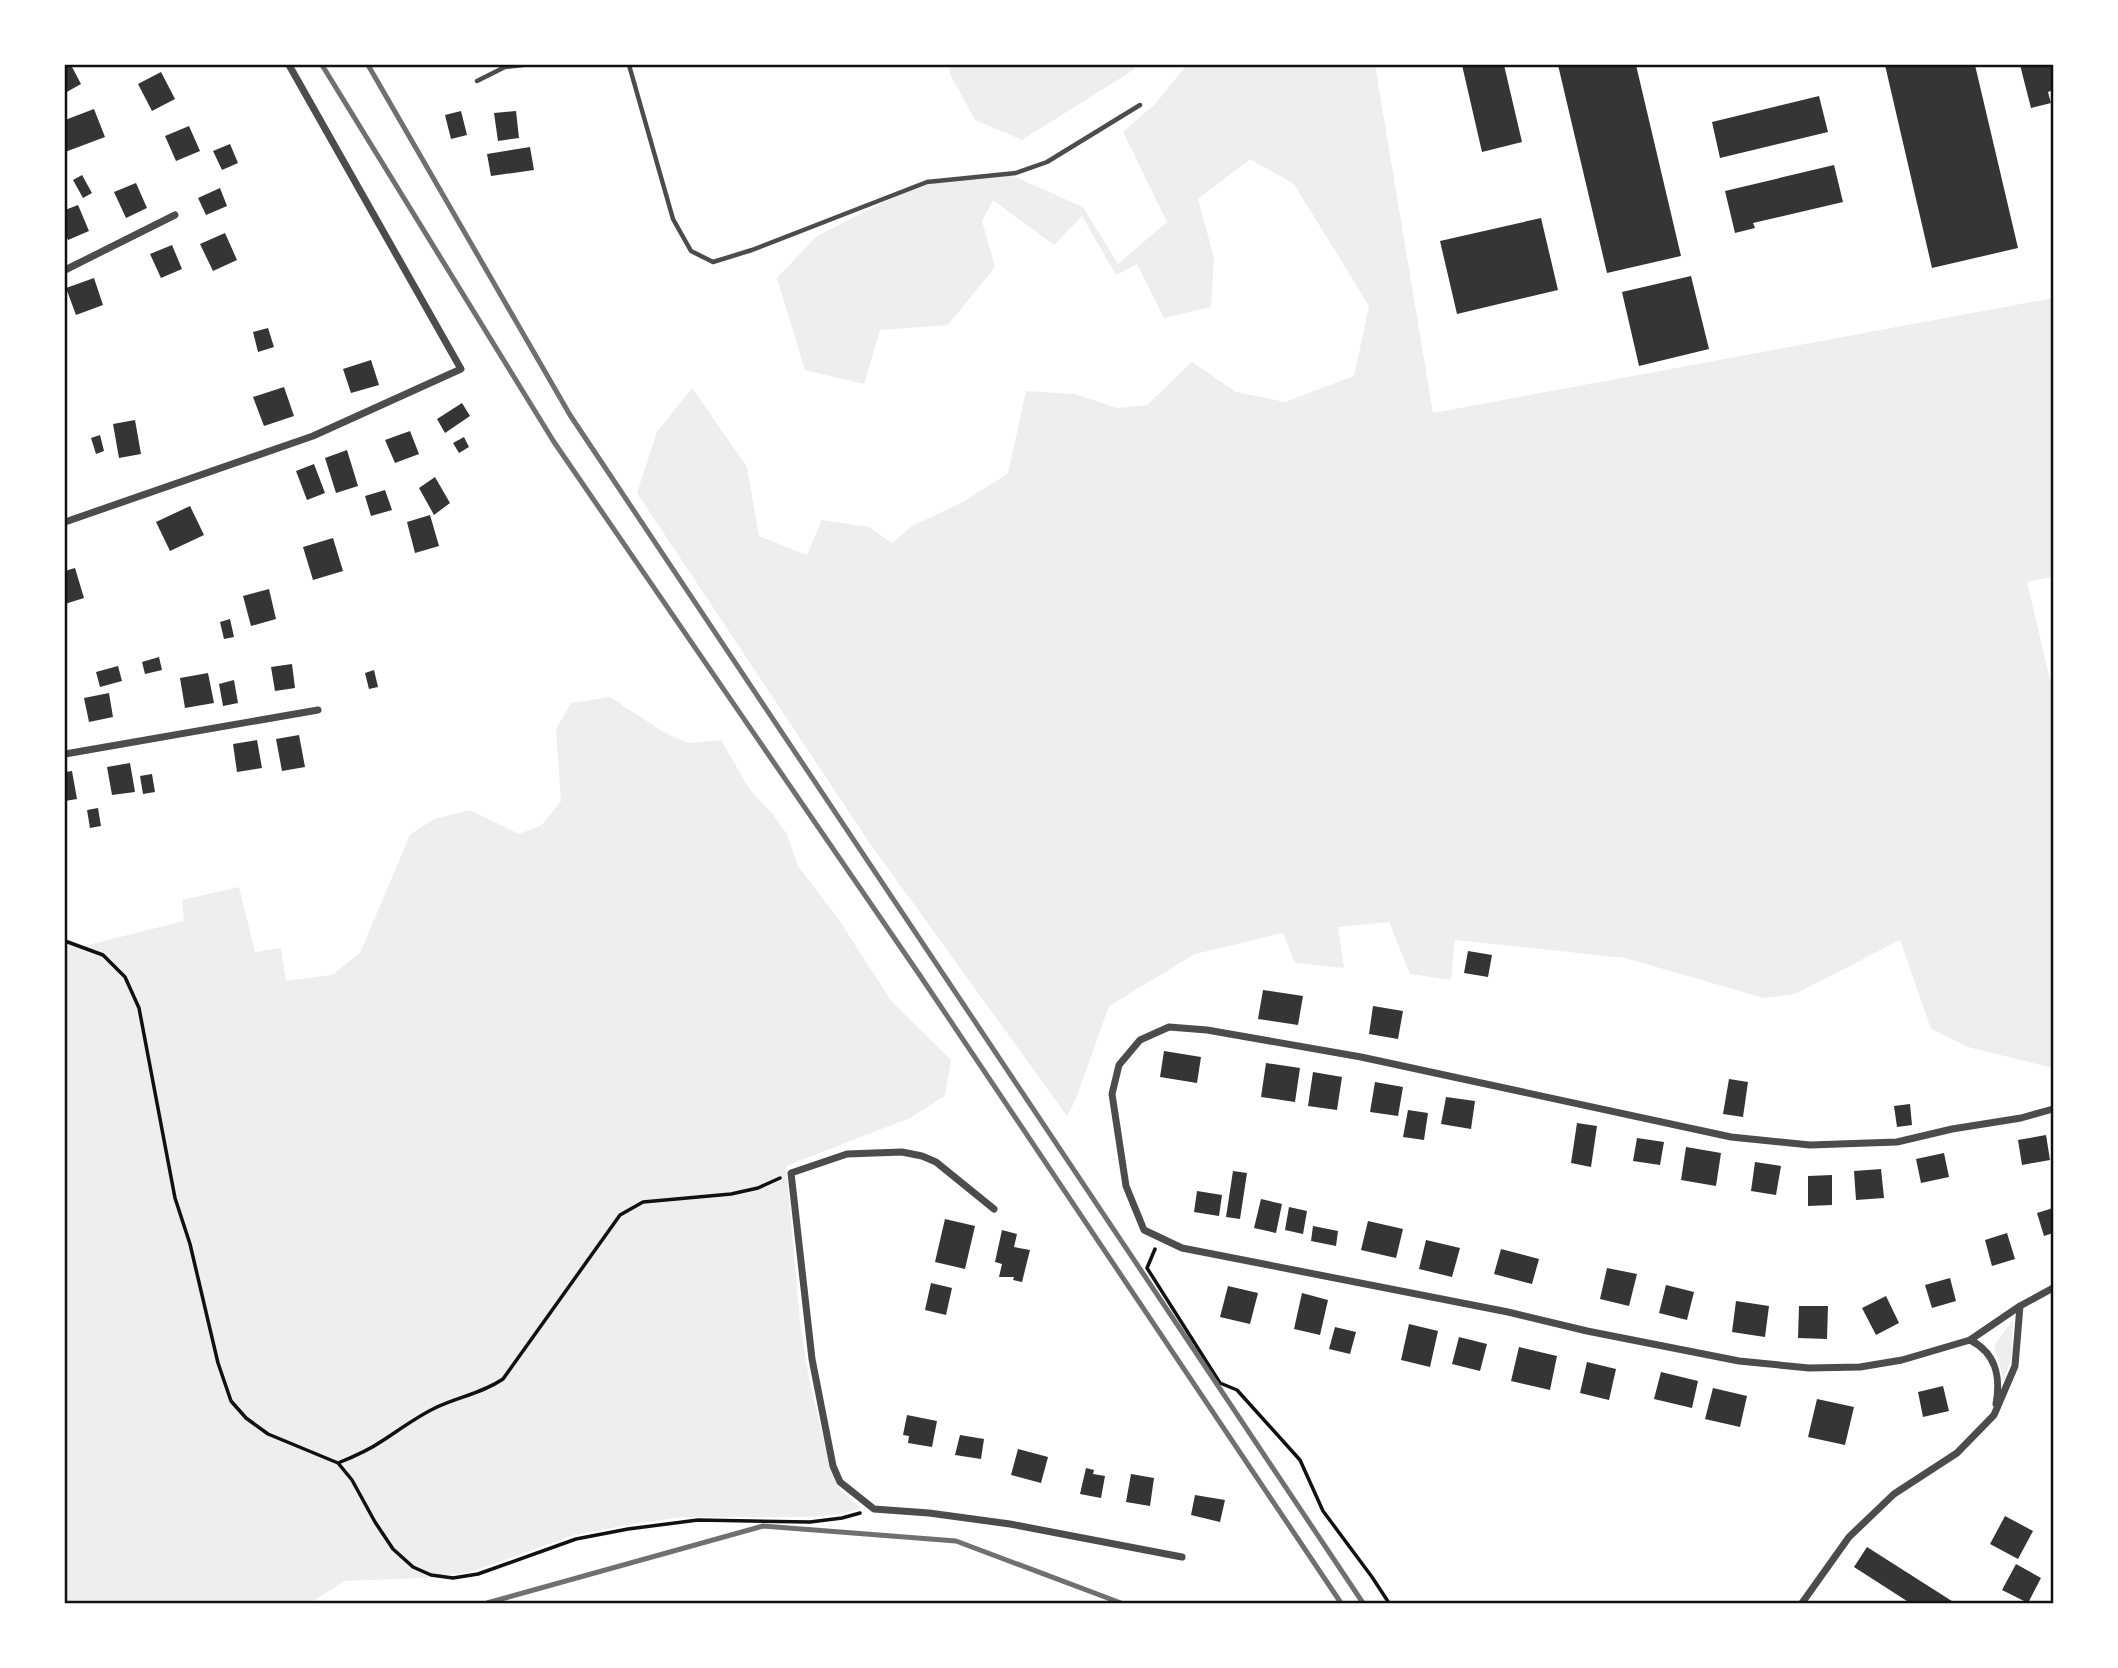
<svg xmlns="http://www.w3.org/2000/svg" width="2118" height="1668" viewBox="0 0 2118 1668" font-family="Overpass,sans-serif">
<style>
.green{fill:#eee}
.building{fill:#353535}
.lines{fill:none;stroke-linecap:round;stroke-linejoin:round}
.path{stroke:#111;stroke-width:3.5}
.service{stroke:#4c4c4c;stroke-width:4.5}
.minor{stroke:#4c4c4c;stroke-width:7}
.rail{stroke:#707070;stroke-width:5}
.neatline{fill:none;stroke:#111;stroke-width:2.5}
</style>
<rect width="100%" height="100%" fill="#fff"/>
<!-- green -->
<path class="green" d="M949,65H1134L1135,69L1022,140L975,120L950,74Z
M1184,65H1375L1433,413L2053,298V577L2027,582L2053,692V1068L1968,1047L1931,1029L1900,940L1795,994L1764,998L1625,958L1455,940L1451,980L1410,974L1389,922L1338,927L1344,968L1295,963L1283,933L1195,954L1109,1006L1076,1099L1067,1116L869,842L637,493L657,432L692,388L747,467L759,536L807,555L822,520L869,527L892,543L912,526L959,504L1008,474L1026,391L1075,394L1117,408L1147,405L1192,362L1236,392L1285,402L1354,376L1369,306L1294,184L1250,159L1198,199L1214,258L1211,307L1164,318L1137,264L1116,275L1082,216L1054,245L993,200L982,221L995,267L948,325L880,330L864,384L805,370L777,278L817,236L926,181L1008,174L1083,207L1118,264L1167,222L1123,132L1156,103L1185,67Z
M610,697L665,733L688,743L721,740L750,790L772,813L787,834L798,866L839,920L892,1002L951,1060L945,1096L910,1118L786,1166L800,1322L809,1379L830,1466L837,1487L861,1508L841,1514L808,1517H682L627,1525L575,1535L470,1572L425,1578L345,1581L310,1603H66L65,939L84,946L184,921L182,900L239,887L255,952L281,948L286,981L332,975L360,953L410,835L434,819L470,810L519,834L542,825L561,801L556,729L571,703Z
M2013,1320L2012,1355L2004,1379L1994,1346Z"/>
<!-- building -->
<path class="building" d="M65,65H71L81,84L65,93Z
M1462,65H1504L1522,142L1482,152Z
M1558,65H1636L1681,256L1607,273Z
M1885,65H1975L2018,248L1932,268Z
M2020,65H2053V90L2048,92L2051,103L2031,108Z
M161,72L175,99L152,111L138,84Z
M1819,96L1828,132L1720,158L1712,122Z
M94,109L105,137L65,152V120Z
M461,111L467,135L451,139L445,115Z
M516,111L519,138L498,141L494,113Z
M189,126L200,151L176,161L165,136Z
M230,144L238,163L222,170L213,151Z
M530,147L534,170L491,176L487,154Z
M1834,165L1843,202L1753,223L1755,228L1735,233L1725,191Z
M82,175L92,193L83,198L73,180Z
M136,183L147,208L126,218L114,192Z
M220,188L227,206L206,215L198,198Z
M78,205L89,231L68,240L65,233V210Z
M1541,218L1558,290L1457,314L1440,241Z
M225,233L237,260L213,271L200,244Z
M172,245L182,269L161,278L150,254Z
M1691,276L1709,349L1639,366L1622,292Z
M94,278L103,305L76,315L66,288Z
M268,328L274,347L258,352L253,332Z
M371,360L379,385L351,393L343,369Z
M284,387L294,416L264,426L253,397Z
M462,403L470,416L445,433L437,419Z
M135,420L141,454L119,458L113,424Z
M410,431L419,454L395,463L385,440Z
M100,435L104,451L96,454L91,438Z
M464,437L469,447L459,453L453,443Z
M347,450L358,486L336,493L325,458Z
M314,464L325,493L307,500L296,471Z
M435,477L450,503L434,515L419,488Z
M385,490L392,510L371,516L365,496Z
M190,506L204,535L170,551L156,522Z
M430,515L439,546L415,553L407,522Z
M333,538L343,571L313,580L303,547Z
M75,568L84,598L65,604V571Z
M269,589L276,619L251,626L243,596Z
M230,619L234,637L224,639L220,622Z
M159,657L162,670L145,674L142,662Z
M292,664L295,688L275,691L271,667Z
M118,666L122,681L100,687L96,672Z
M374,670L378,687L369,689L365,673Z
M208,673L214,703L185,708L180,678Z
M234,680L238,703L223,706L219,684Z
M109,693L113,717L89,722L84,698Z
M299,735L305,767L282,771L276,739Z
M257,740L262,768L237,772L233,744Z
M130,763L135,792L112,795L107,767Z
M72,771L77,799L65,801V772Z
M152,774L155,792L143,794L140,776Z
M98,808L101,826L90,828L87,810Z
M1468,951L1492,955L1488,977L1464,973Z
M1263,990L1303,996L1298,1025L1258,1019Z
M1373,1006L1403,1011L1398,1039L1369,1034Z
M1164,1051L1201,1057L1197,1083L1160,1077Z
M1266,1063L1300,1068L1295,1102L1261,1097Z
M1313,1072L1342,1077L1337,1110L1308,1106Z
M1729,1079L1748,1082L1743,1117L1723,1114Z
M1375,1082L1403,1087L1398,1116L1370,1112Z
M1446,1097L1475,1101L1471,1129L1441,1124Z
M1910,1104L1912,1125L1897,1127L1894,1106Z
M1408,1110L1428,1113L1424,1140L1403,1137Z
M1577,1123L1597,1126L1591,1167L1571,1163Z
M2046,1135L2050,1160L2022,1165L2018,1140Z
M1637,1138L1664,1142L1660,1165L1633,1161Z
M1686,1147L1721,1153L1716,1186L1681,1180Z
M1944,1153L1949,1177L1921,1183L1916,1159Z
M1755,1162L1781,1166L1776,1195L1751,1191Z
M1881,1169L1884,1198L1856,1200L1854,1171Z
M1233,1171L1247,1173L1240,1219L1226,1217Z
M1832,1175V1205L1808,1206V1176Z
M1197,1191L1222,1195L1219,1216L1194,1212Z
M1261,1199L1282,1204L1276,1233L1254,1228Z
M1289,1207L1307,1211L1303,1234L1285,1230Z
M2053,1208V1233L2044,1236L2037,1213Z
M945,1219L975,1226L965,1269L935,1262Z
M1368,1221L1403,1229L1396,1258L1361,1250Z
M1313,1226L1338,1231L1336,1246L1311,1241Z
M1002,1230L1017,1234L1014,1247L1030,1250L1022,1282L1013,1280L1014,1277H999L1002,1264L995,1262Z
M2007,1233L2015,1259L1992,1266L1985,1240Z
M1426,1240L1460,1248L1452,1277L1419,1269Z
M1501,1249L1539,1259L1532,1284L1494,1274Z
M1607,1268L1637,1274L1629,1306L1600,1299Z
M1950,1278L1956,1301L1932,1308L1925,1285Z
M931,1283L952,1288L946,1315L925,1310Z
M1666,1285L1694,1292L1687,1320L1659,1313Z
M1228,1286L1258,1293L1250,1324L1220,1317Z
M1302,1293L1328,1300L1320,1335L1294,1329Z
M1886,1296L1899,1323L1876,1335L1862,1308Z
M1736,1301L1769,1306L1765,1337L1732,1332Z
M1799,1306H1828L1827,1339L1798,1338Z
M1409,1324L1438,1331L1430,1367L1401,1360Z
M1335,1327L1356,1332L1350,1354L1329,1349Z
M1459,1337L1487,1344L1480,1371L1452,1364Z
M1519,1347L1557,1356L1550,1390L1511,1381Z
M1587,1362L1616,1369L1609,1400L1580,1393Z
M1661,1372L1698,1381L1692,1408L1654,1399Z
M1943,1386L1949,1411L1923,1417L1918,1392Z
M1713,1388L1747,1396L1740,1427L1705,1419Z
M1817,1399L1854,1407L1845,1445L1808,1437Z
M907,1415L937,1421L932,1447L908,1443L909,1436L903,1435Z
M960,1435L984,1439L981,1459L955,1455Z
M1018,1449L1048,1457L1041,1483L1011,1475Z
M1086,1468L1094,1470L1093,1474L1105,1476L1101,1498L1080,1494Z
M1131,1474L1154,1478L1150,1506L1126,1502Z
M1195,1495L1225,1500L1220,1522L1191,1515Z
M2005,1516L2033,1531L2018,1559L1990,1544Z
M1867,1547L1955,1603H1910L1854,1567Z
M2016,1564L2041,1578L2028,1603L2002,1590Z"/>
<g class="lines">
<!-- path -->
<path class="path" d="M65,941L103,955L125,977L139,1008L175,1198L190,1244L218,1363L231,1401L246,1418L268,1434L338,1463L352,1480L375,1522L393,1549L413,1567L431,1575L453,1578L478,1574L576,1539L628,1529L698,1520L810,1522L842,1518L860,1513
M1155,1249L1147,1268L1220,1383L1237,1390L1300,1460L1323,1511L1372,1577L1389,1603
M338,1463C353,1457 369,1450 382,1441C399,1430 415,1418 433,1409C457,1397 481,1394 503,1379L620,1215L643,1202L731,1194L758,1188L780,1178"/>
<!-- service -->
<path class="service" d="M629,65L673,219L691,251L713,262L752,250L927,182L1016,173L1047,162L1140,105
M477,81L505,67L523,65"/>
<!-- minor -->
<path class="minor" d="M65,270L175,215
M65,522L313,436L461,369L289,65
M65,754L318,710
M2053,1109L2021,1118L1952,1129L1897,1142L1810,1145L1731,1137L1361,1057L1207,1030L1169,1027L1140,1040L1119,1065L1112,1094L1126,1186L1144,1230L1182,1248L1508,1312L1587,1331L1739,1361L1809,1368L1860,1367L1902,1360L1970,1340L2020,1306L2053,1288
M994,1209L936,1162L922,1156L902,1152L847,1154L791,1173L812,1359L833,1466L840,1482L874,1509L929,1513L1010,1524L1182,1557
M1970,1340C1996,1353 2001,1376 1996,1404
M1802,1603L1849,1537L1894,1494L1957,1453L1994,1415L2015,1366L2020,1306"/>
<!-- rail -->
<path class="rail" d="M322,65L554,442L921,977L1341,1603
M368,65L570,415L1363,1603
M487,1603L763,1526L956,1541L1121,1603"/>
</g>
<!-- border -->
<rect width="2118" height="1668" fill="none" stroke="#ffffff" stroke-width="133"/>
<rect x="66" y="66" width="1986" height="1536" class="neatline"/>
</svg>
